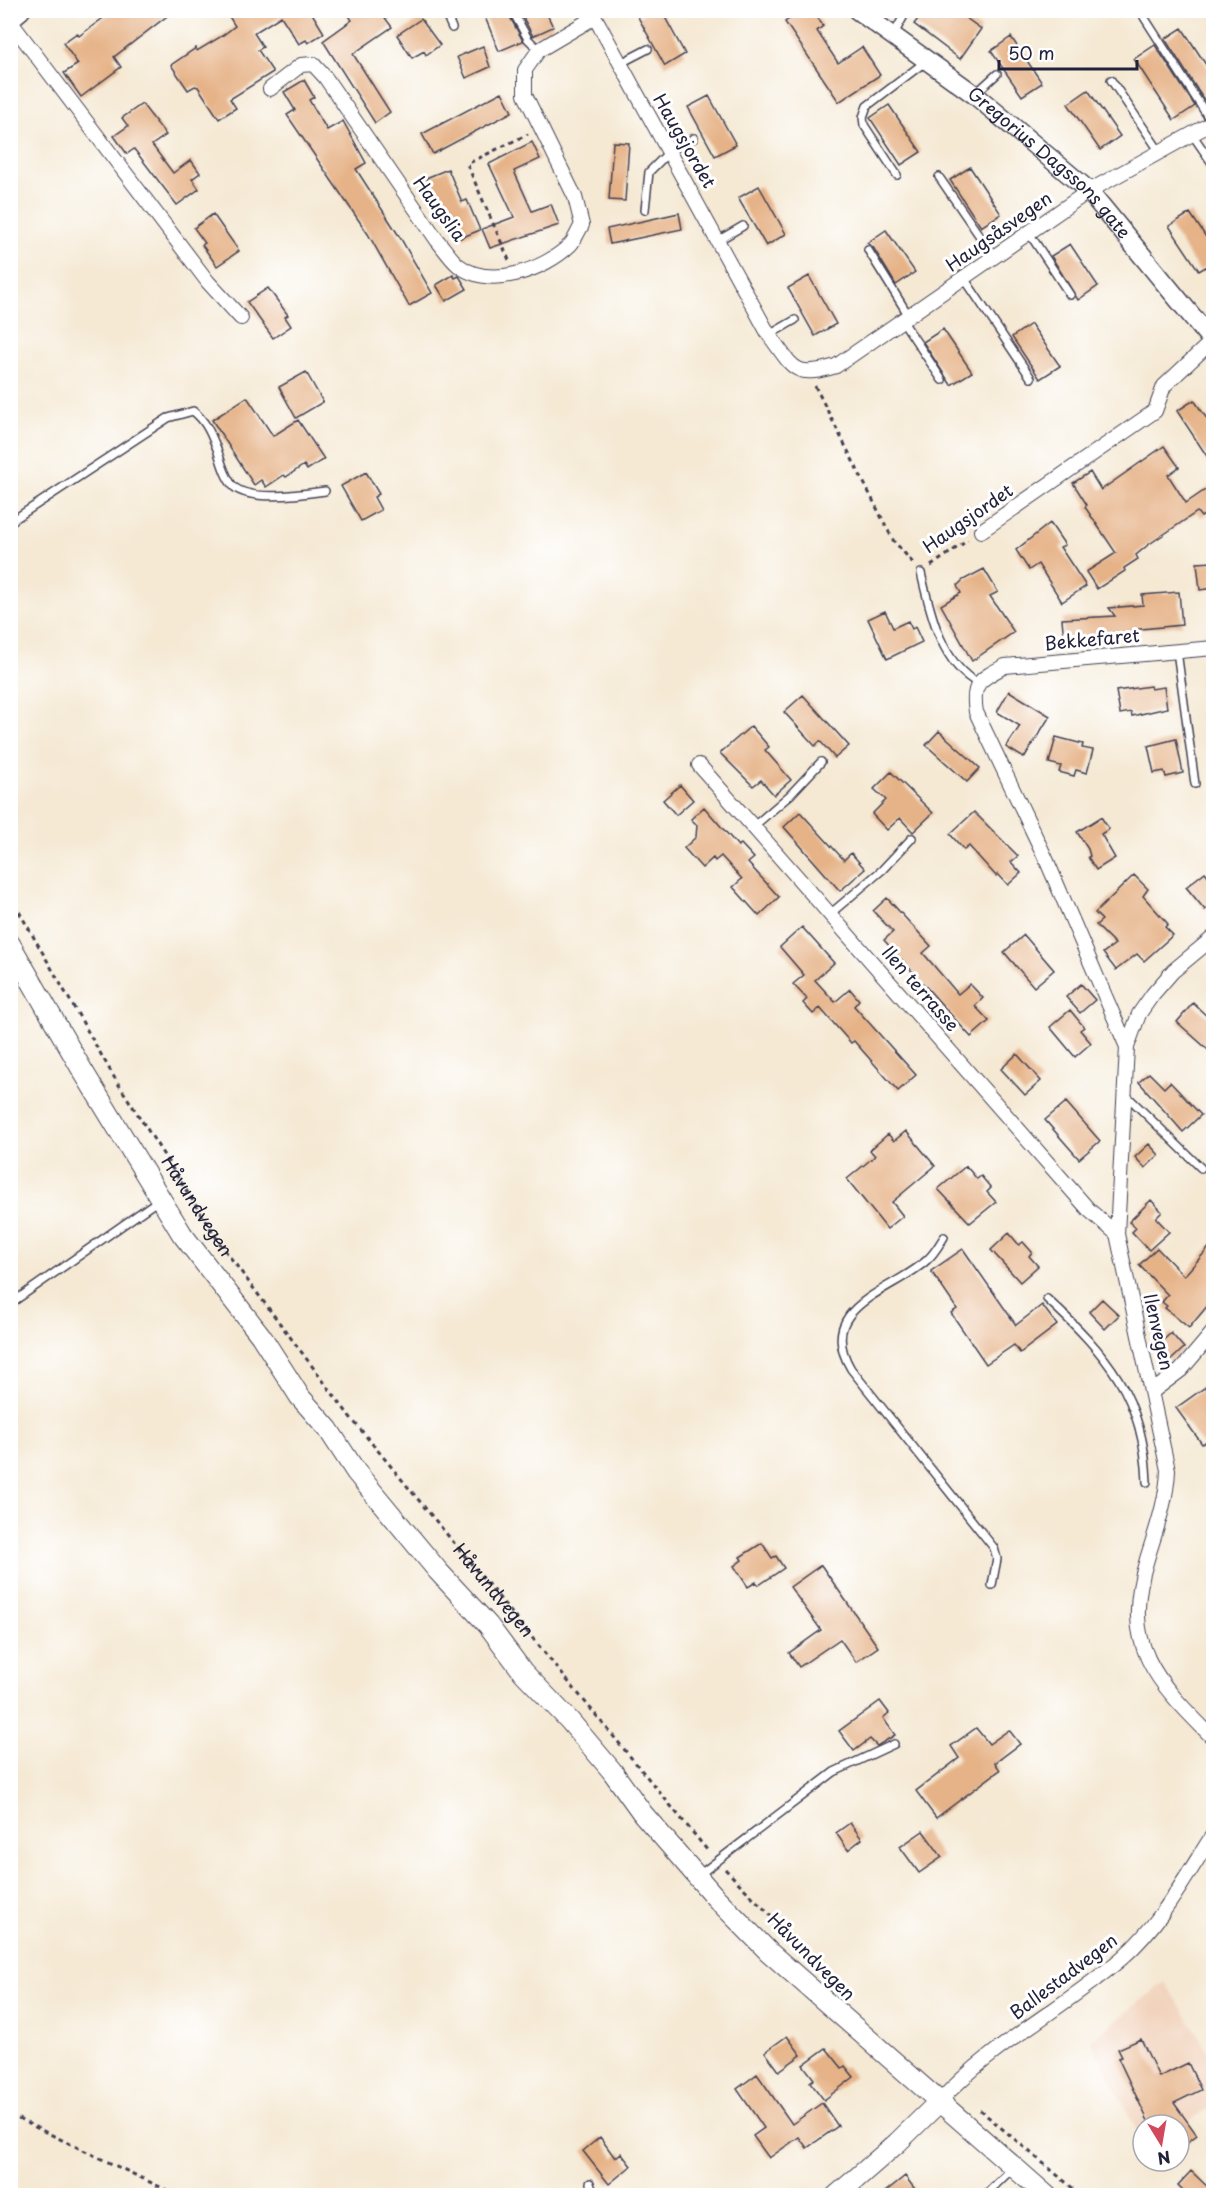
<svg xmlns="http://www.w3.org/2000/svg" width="1224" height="2206" viewBox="0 0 1224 2206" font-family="'Playpen Sans',sans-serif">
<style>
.built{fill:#f2d4be}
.building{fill:#e6b388}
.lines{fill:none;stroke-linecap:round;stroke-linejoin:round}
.service-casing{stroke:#424052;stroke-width:10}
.minor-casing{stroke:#424052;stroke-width:16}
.tertiary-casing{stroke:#424052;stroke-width:21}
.secondary-casing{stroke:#424052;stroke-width:22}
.path{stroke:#424052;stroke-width:3;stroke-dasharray:4.5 4.5;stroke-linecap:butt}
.service{stroke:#fff;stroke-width:7}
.minor{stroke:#fff;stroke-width:14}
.tertiary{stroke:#fff;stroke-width:18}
.secondary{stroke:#fff;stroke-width:20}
.labels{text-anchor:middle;stroke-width:6;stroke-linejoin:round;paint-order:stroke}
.street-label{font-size:18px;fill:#22223b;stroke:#fff}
</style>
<rect width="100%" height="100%" fill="#fff"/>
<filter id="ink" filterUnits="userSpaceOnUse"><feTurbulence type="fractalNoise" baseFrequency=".0167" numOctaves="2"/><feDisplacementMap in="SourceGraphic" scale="12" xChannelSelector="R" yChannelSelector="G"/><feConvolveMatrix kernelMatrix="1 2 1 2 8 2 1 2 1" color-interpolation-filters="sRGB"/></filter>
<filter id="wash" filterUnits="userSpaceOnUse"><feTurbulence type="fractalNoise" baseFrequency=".008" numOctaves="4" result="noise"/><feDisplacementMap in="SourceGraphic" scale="24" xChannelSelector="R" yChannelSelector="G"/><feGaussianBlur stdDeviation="1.35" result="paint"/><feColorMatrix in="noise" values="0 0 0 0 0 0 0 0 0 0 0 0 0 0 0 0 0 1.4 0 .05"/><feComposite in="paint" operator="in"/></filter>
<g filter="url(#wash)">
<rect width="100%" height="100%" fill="#f5e9d4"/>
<!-- built -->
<path class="built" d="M1165,1982L1213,2059V2105L1179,2128V2125H1143V2143L1091,2040Z"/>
<g id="blocks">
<!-- building -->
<path class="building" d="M114,10H175L114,57L121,67L81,97L64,73L78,64L63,43L77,33L79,36Z
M225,10H310L324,33L308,43L306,40L299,44L281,16L254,33L263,47L258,50L273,72L230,99L236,108L219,119L198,87L195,86L188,90L171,65L196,48L197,51L222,36L235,26Z
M345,10H379L392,27L353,54L390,112L375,123L323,41L352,20Z
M482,10H506L523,41L499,51Z
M519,10H545L553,27L533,36Z
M649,10H661L685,54L665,66L638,17Z
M802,10H813L823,26L817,31L838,63L862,47L880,75L839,102L785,22Z
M925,10H955L981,29L960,59L914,24Z
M421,19L440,45L426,55L424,51L412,58L397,35Z
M1182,28L1214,77V94L1204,100L1165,39Z
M1011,37L1042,83L1022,96L991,51Z
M1155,45L1195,106L1174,120L1134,59Z
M483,46L490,67L466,78L457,57Z
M304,80L314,97L309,100L327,130L343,121L366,163L356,169L401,239L432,293L409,306L368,234L287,115L295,110L284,92Z
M1088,90L1120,136L1100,150L1068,104Z
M502,92L512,112L433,154L422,134Z
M709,96L736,145L715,156L688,107Z
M142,104L166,135L152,145L173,173L191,160L200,173L192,179L199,189L177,205L134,149L127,154L114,136L128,126L122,118Z
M889,105L921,152L901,165L870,118Z
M532,142L540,159L514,171L532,211L551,204L559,225L490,248L482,229L514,217L489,164Z
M613,142L629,143L625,201L609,200Z
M970,167L1001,214L981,227L950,180Z
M448,169L462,202L467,200L480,230L458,239L444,206L439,208L426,178Z
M759,186L786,234L766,246L738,198Z
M679,213L682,229L610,244L607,229Z
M1190,213L1214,249V262L1199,271L1169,226Z
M213,214L239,251L217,266L202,245L205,243L194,228Z
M886,230L915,272L896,285L873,247L867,243Z
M1070,244L1098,286L1078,300L1051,256Z
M453,275L455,278L459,276L467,289L446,301L436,285Z
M809,276L836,324L815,336L788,288Z
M268,288L288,315L285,317L291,326L273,338L247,302Z
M1031,324L1060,366L1040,379L1012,337Z
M943,329L972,372L951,385L923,342Z
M306,372L323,402L296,418L279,387Z
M247,397L273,436L298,420L324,459L307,470L304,465L286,477L284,475L266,487L261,480L254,485L212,420Z
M1194,400L1214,429V467L1177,411Z
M1164,446L1179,467L1168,475L1186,503L1214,484V509L1201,517L1197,512L1148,545L1136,555L1138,559L1124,568L1125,571L1097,589L1086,572L1116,553L1085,507L1087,505L1073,483L1090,472L1101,490Z
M366,472L379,494L374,497L381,510L361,521L341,486Z
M1050,523L1065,545L1060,547L1086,586L1062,602L1038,564L1029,570L1016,550Z
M1214,562V588L1200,590L1197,563Z
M984,569L998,592L990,596L1014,632L972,661L941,605L961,593L957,586L963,580Z
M1179,592L1182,625L1131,630L1132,638L1064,640L1062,619L1115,616L1109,608L1143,605L1142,595Z
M885,611L893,628L908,621L912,629L915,627L922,642L887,659L868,619Z
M1150,686L1151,689L1164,687L1167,708L1132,716L1131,712L1120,714L1116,691Z
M1009,691L1050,716L1024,758L1006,747L1020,726L997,712Z
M803,695L849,746L835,758L820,741L815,746L784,712Z
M751,726L769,747L765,750L791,780L774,795L761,780L753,786L720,753Z
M939,731L980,768L967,782L926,745Z
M1056,737L1083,744L1082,748L1093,750L1087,773L1076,770L1074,776L1059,772L1061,766L1049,763Z
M1176,739L1183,773L1166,777L1164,771L1154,773L1148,746Z
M891,772L933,813L913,832L900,818L887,830L872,814L886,800L874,789Z
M680,785L693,800L676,815L663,800Z
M704,807L738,846L741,844L754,858L748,863L779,897L759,916L733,887L742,879L721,856L715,861L713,858L702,868L684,848L696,837L697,825L691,819Z
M800,812L844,860L851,853L865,869L840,891L784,827Z
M974,812L1018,856L1011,862L1021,873L1008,885L998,874L996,876L969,846L964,850L950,834Z
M1101,817L1109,829L1101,834L1115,858L1096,870L1088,857L1090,856L1088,849L1077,832Z
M1205,872L1214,883V903L1205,910L1186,887Z
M1134,875L1148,889L1143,896L1168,924L1165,927L1173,935L1144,961L1137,954L1116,970L1103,953L1115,944L1096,925L1102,920L1095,913Z
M887,898L931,946L923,953L958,994L970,984L983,998L975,1006L989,1021L971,1037L884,940L893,932L873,911Z
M802,927L834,963L815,980L835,1002L850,989L859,1000L854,1006L916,1075L898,1091L854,1041L851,1043L820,1008L813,1014L803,1003L807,999L793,984L804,975L780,947Z
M1024,935L1054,970L1034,987L1004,952Z
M1081,984L1095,1000L1080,1013L1066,997Z
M1193,1003L1214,1023V1055L1177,1022Z
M1070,1010L1084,1027L1080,1030L1091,1043L1075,1057L1050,1027Z
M1017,1054L1041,1081L1025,1095L1001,1069Z
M1149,1073L1164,1088L1170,1082L1201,1115L1183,1132L1139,1082Z
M1066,1102L1100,1141L1079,1159L1045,1120Z
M906,1131L935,1166L892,1202L903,1216L887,1229L847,1179L875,1156L870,1150L888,1134L894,1141Z
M1149,1144L1159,1155L1145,1168L1135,1157Z
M966,1166L977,1179L981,1176L991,1188L987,1192L996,1202L970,1223L938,1189Z
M1151,1200L1162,1212L1156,1218L1169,1232L1149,1250L1132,1232L1136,1228L1129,1222Z
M1009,1233L1019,1245L1023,1242L1032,1252L1029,1256L1038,1266L1020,1282L991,1250Z
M1214,1242V1298L1189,1328L1165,1308L1167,1306L1162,1302L1168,1295L1139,1265L1157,1248L1184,1276Z
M963,1249L1016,1325L1042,1305L1057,1325L1020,1353L1014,1345L986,1364L951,1313L957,1309L931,1271Z
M1102,1299L1119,1315L1105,1329L1089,1312Z
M1171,1333L1184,1348L1170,1361L1157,1346Z
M1214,1381V1436L1202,1444L1176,1408Z
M762,1543L772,1558L776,1556L784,1568L759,1585L756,1582L748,1587L734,1566L742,1560L740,1557Z
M821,1565L878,1647L856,1662L840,1639L799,1667L789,1653L821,1630L790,1587Z
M880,1701L889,1713L883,1718L895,1735L877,1746L870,1739L854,1751L839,1731Z
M976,1728L989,1744L1009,1730L1020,1744L995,1763L1000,1770L936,1818L916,1791L959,1758L951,1746Z
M850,1823L862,1839L848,1850L836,1833Z
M923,1831L942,1857L919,1873L900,1847Z
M787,2036L801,2055L779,2071L765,2052Z
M1141,2039L1159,2077L1188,2063L1201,2090L1174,2103L1197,2135L1179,2148V2125H1150L1118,2058L1122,2057L1118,2049Z
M826,2048L842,2068L845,2066L854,2077L824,2100L810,2082L814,2079L803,2065Z
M757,2074L792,2124L822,2103L838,2126L807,2148L799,2137L769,2158L753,2136L764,2128L737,2089Z
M600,2137L615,2158L621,2153L631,2166L609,2184L583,2151Z
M1191,2171L1214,2193V2196H1189L1178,2185Z
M905,2176L920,2196H880Z"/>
</g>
</g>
<g filter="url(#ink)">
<use href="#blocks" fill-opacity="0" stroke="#424052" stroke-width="1.5"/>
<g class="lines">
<!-- service casing -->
<g class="service-casing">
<path id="service" d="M444,10L452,28
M512,10L528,39L539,50
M1144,17L1212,123
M894,34L907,10
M619,64L648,49
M1111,80L1160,152
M975,94L997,74
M1192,134L1214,166
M897,175L864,125L863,117L867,106L925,62
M939,177L994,257
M645,210L649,172L670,151L694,138
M1029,233L1070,295
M719,240L743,226
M868,250L909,316
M964,278L1031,378
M902,320L942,380
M769,335L795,320
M10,522L168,418L193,411C206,421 211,434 217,449C221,461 225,478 234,487C252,502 303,494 325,491
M921,573C930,611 941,664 978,683
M1177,651L1195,784
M754,826L790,795L821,762
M830,914L882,870L912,838
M1125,1094L1201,1168
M944,1237C939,1245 934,1254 927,1260C894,1291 813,1306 851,1369L994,1548L997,1559L992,1585
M1047,1299C1107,1354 1144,1397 1147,1482
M10,1304L160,1199
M699,1875L834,1772L894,1744
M590,2183L594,2196
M984,2196L1013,2168"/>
</g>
<!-- minor casing -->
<g class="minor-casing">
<path id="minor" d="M591,10L769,335C794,368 793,379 836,366L1089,191L1214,122
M10,21L208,282L241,318
M270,89L301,65L313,64L325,77L437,240C443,247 450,258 458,265C490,290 544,270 570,245C575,240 578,231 582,225L575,197L525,95V70L539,50L595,17
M981,531L1155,411L1164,386L1212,341
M699,765L1089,1210L1117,1234
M1214,937L1173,971L1153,994L1139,1014L1127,1047L1117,1234L1168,1470C1167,1500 1156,1530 1147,1559C1120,1646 1156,1681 1214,1739
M1127,1047L1046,859L976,712C971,683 980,679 1005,666L1214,648
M1153,1391L1181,1370L1214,1331
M939,2102C992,2044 1063,2009 1122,1958C1161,1924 1186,1876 1214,1833"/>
</g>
<!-- tertiary casing -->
<g class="tertiary-casing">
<g id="tertiary">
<path id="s2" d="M857,10L975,95L1089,191L1214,343"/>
<path d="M10,19L21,10"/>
</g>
</g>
<!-- secondary casing -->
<g class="secondary-casing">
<path id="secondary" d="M10,944L81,1068L182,1234L261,1336L300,1397L328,1429L356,1472L438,1571L488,1625L523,1672L569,1720L612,1771L643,1814L715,1897L769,1952L1047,2196
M836,2196L897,2143L939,2102"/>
</g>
<!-- path -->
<g class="path">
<path d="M509,260L467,164L528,134"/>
<path d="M815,386L893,540L913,563"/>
<path d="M931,566L968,540"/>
<path id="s1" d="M10,896L114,1077L221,1245L351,1418L708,1851"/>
<path d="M725,1869L847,1993"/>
<path d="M980,2110L1082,2196"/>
<path d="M10,2115L179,2196"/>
</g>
<!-- service -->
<use href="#service" class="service"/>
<!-- minor -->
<use href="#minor" class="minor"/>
<!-- tertiary -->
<use href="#tertiary" class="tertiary"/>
<!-- secondary -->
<use href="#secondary" class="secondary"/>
</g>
</g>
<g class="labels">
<!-- street labels -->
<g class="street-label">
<text transform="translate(684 141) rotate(60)" y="6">Haugsjordet</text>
<text dy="6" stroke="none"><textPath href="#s2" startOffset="246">Gregorius Dagssons gate</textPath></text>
<text transform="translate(439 209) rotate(54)" y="6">Haugslia</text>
<text transform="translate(999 232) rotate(-35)" y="6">Haugsåsvegen</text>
<text transform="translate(968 519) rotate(-35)" y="6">Haugsjordet</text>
<text transform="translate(1092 640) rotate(-5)" y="6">Bekkefaret</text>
<text transform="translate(920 989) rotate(49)" y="6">Ilen terrasse</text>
<text dy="6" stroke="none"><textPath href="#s1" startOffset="362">Håvundvegen</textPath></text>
<text transform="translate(1158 1332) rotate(77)" y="6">Ilenvegen</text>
<text dy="6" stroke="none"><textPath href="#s1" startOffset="848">Håvundvegen</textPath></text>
<text transform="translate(811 1957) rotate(45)" y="6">Håvundvegen</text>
<text transform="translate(1064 1977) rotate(-37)" y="6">Ballestadvegen</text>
</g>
</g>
<!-- margin -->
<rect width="1224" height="2206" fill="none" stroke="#fff" stroke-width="36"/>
<!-- north arrow -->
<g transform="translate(1161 2143) rotate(169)"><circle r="28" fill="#ffffff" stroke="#a7a7b1" stroke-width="1.5"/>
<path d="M0-4.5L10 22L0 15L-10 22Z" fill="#d1495b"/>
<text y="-9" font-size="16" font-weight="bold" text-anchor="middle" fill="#22223b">N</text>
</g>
<!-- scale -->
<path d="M999 60v9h138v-9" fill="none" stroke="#22223b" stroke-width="3"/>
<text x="1008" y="60" font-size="18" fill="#22223b" stroke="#ffffff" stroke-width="4.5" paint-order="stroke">50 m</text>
</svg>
